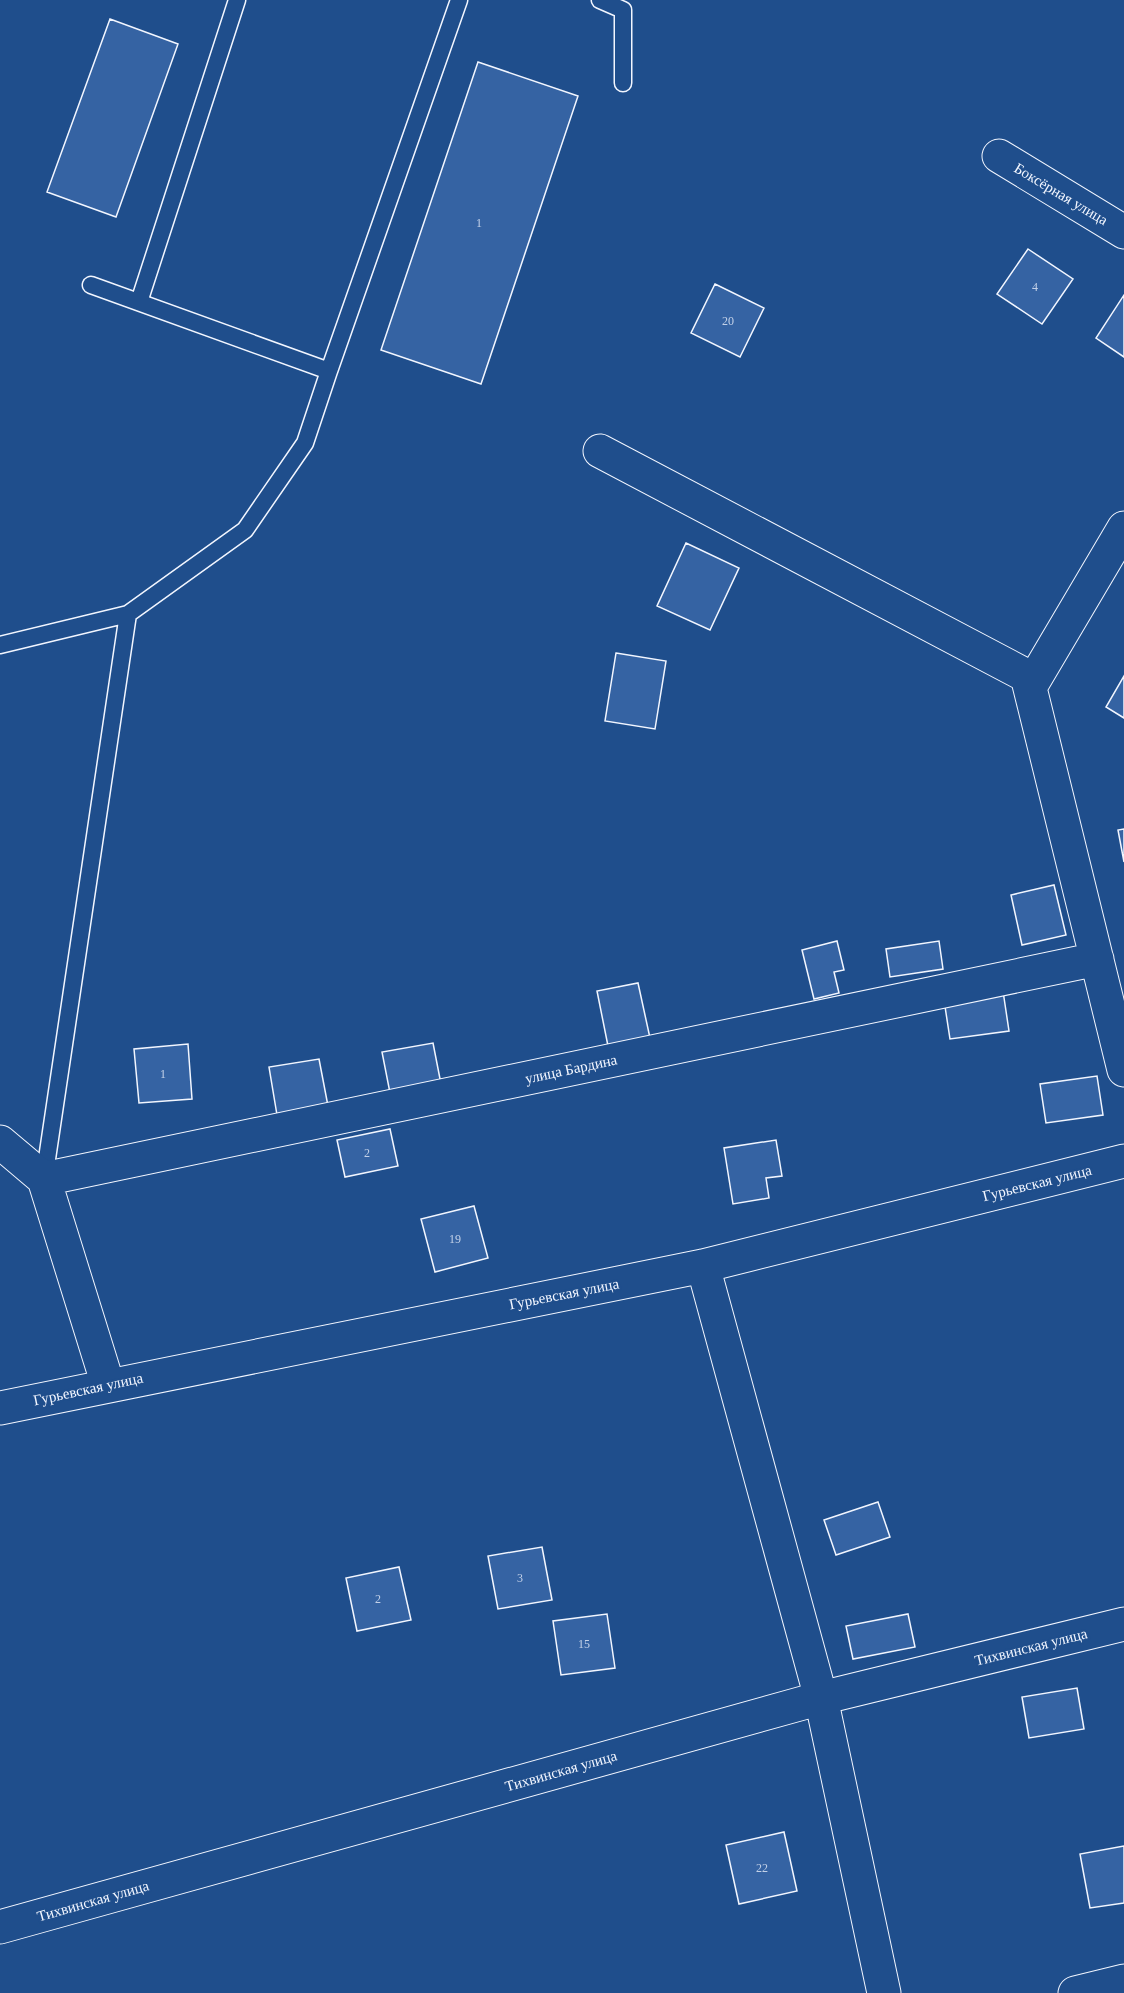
<svg xmlns="http://www.w3.org/2000/svg" width="1124" height="1993" viewBox="0 0 1124 1993" font-family="'Times New Roman',serif">
<style>
.building{fill:#3563a3;stroke:#f2f6ff;stroke-width:1.5}
.lines{fill:none;stroke-linecap:round;stroke-linejoin:round}
.service-casing{stroke:#f2f6ff;stroke-width:19}
.minor-casing{stroke:#f2f6ff;stroke-width:35}
.service{stroke:#1f4e8c;stroke-width:16}
.minor{stroke:#1f4e8c;stroke-width:33}
.labels{text-anchor:middle;stroke-width:4.5;stroke-linejoin:round;paint-order:stroke}
.number-label{font-size:12px;fill:#c3d1e8}
.street-label{font-size:15px;fill:#f2f6ff;stroke:#1f4e8c}
</style>
<rect width="100%" height="100%" fill="#1f4e8c"/>
<!-- building -->
<path class="building" d="M110,19L178,44L116,217L47,192Z
M478,62L578,96L481,384L381,350Z
M1028,249L1073,279L1042,324L997,294Z
M715,284L764,308L740,357L691,333Z
M1124,295V357L1096,338Z
M686,543L739,568L710,630L657,606Z
M616,653L666,661L655,729L605,721Z
M1124,676V718L1106,707Z
M1124,829V862L1118,830Z
M1054,885L1066,935L1022,945L1011,895Z
M837,941L844,970L834,972L839,993L814,999L802,950Z
M939,941L943,969L890,977L886,949Z
M638,983L650,1038L608,1046L597,991Z
M1003,991L1009,1031L950,1039L944,1000Z
M433,1043L441,1084L390,1093L382,1052Z
M188,1044L192,1099L139,1103L134,1049Z
M319,1059L328,1106L277,1115L269,1067Z
M1097,1076L1103,1115L1046,1123L1040,1084Z
M390,1129L398,1166L345,1177L337,1140Z
M776,1140L782,1176L766,1178L769,1198L733,1204L724,1148Z
M474,1206L488,1258L435,1272L421,1219Z
M878,1502L890,1537L836,1555L824,1520Z
M542,1547L552,1600L498,1609L488,1556Z
M399,1567L411,1620L357,1631L346,1578Z
M607,1614L615,1668L561,1675L553,1621Z
M908,1614L915,1647L853,1659L846,1626Z
M1077,1688L1084,1729L1029,1738L1022,1697Z
M784,1832L797,1891L739,1904L726,1845Z
M1124,1846V1903L1090,1908L1080,1854Z"/>
<g class="lines">
<!-- service casing -->
<g class="service-casing">
<path id="service" d="M600,0L623,10V83
M139,302L237,0
M329,371L459,0
M0,645L128,614L245,530L305,443L329,371L91,285
M44,1179L128,614"/>
</g>
<!-- minor casing -->
<g class="minor-casing">
<path id="minor" d="M999,156L1124,232
M600,451L1027,676L1124,1070
M1030,687L1124,528
M0,1142L44,1179L108,1385
M44,1179L1097,959
M703,1266L821,1698L884,1993
M0,1408L703,1266L1124,1161
M0,1927L821,1698L1124,1624
M1075,1993L1124,1981"/>
</g>
<!-- service -->
<use href="#service" class="service"/>
<!-- minor -->
<use href="#minor" class="minor"/>
</g>
<g class="labels">
<!-- number labels -->
<g class="number-label">
<text x="479" y="227">1</text>
<text x="1035" y="291">4</text>
<text x="728" y="325">20</text>
<text x="163" y="1078">1</text>
<text x="367" y="1157">2</text>
<text x="455" y="1243">19</text>
<text x="520" y="1582">3</text>
<text x="378" y="1603">2</text>
<text x="584" y="1648">15</text>
<text x="762" y="1872">22</text>
</g>
<!-- street labels -->
<g class="street-label">
<text transform="translate(1061 194) rotate(31)" y="5">Боксёрная улица</text>
<text transform="translate(571 1069) rotate(-12)" y="5">улица Бардина</text>
<text transform="translate(1037 1183) rotate(-14)" y="5">Гурьевская улица</text>
<text transform="translate(564 1294) rotate(-11)" y="5">Гурьевская улица</text>
<text transform="translate(88 1389) rotate(-12)" y="5">Гурьевская улица</text>
<text transform="translate(1031 1647) rotate(-14)" y="5">Тихвинская улица</text>
<text transform="translate(561 1771) rotate(-16)" y="5">Тихвинская улица</text>
<text transform="translate(93 1901) rotate(-16)" y="5">Тихвинская улица</text>
</g>
</g>
</svg>
